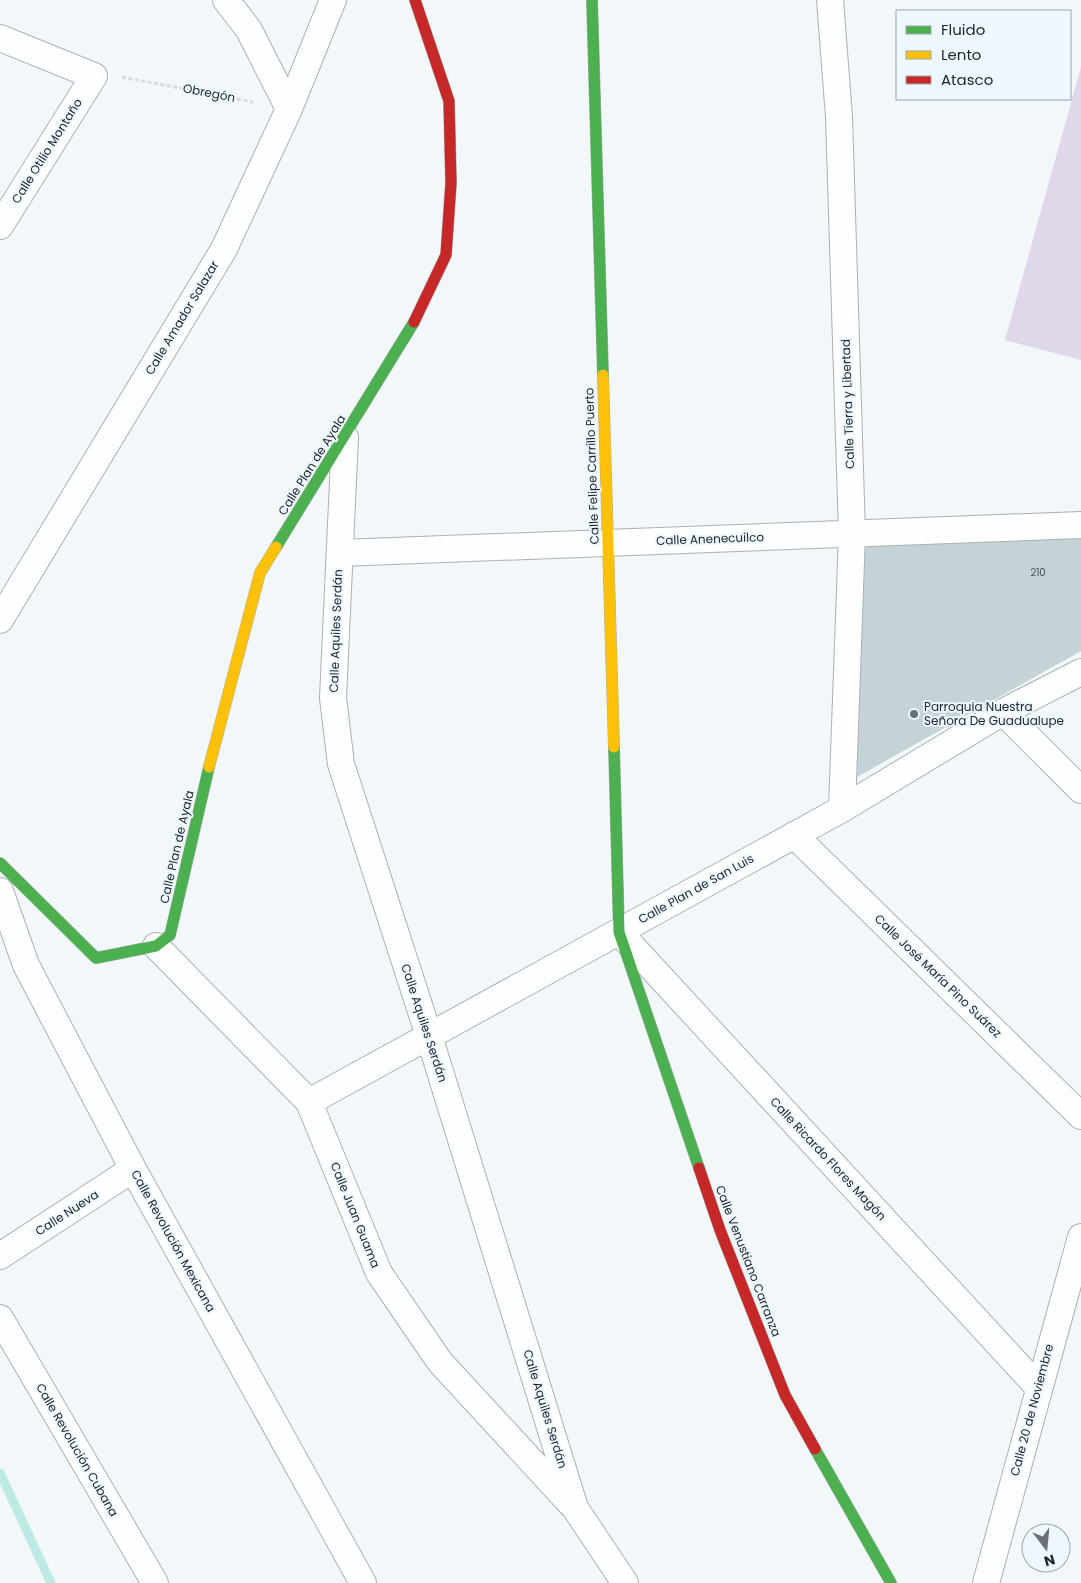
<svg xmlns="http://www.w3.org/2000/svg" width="1081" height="1583" viewBox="0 0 1081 1583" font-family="Poppins,sans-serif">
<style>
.green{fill:#ded8ea}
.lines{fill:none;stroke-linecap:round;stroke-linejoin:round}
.stream{stroke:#beeae4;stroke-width:9}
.building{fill:#c5d2d6}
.street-casing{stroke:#abb1b5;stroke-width:28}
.fast-casing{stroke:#abb1b5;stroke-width:12}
.slow-casing{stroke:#abb1b5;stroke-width:12}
.jam-casing{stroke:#abb1b5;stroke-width:12}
.path{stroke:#d9dbdc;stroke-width:3;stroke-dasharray:4 2.5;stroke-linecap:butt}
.street{stroke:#fdfefe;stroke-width:26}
.fast{stroke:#4caf50;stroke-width:11}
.slow{stroke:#ffc107;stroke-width:11}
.jam{stroke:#c62828;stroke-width:11}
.poi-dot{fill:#6a7076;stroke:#eff7fe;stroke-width:2}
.labels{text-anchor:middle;stroke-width:4;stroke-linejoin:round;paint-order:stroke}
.number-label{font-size:10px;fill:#4a5259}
.street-label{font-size:12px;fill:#21282f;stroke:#eff7fe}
.poi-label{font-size:12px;fill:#21282f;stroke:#eff7fe;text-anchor:start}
</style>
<rect width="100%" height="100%" fill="#f2f7fa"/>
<!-- green -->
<path class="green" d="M1081,67V360L1005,340Z"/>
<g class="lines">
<!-- stream -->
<path class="stream" d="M0,1473L51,1583"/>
</g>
<!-- building -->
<path class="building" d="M1081,534V651L857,777L864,543Z"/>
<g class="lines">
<!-- street casing -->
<g class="street-casing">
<path id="street" d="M226,0L249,30L289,109
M830,0L839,117L852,534L842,809
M0,38L94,76L0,226
M345,438L333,698L341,764L429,1036L575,1508L625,1583
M340,553L1081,525
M0,620L224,249L289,109L333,0
M1003,712L1081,790
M794,835L1081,1116
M0,891L26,965L133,1169L363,1583
M619,932L1038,1387
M156,946L309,1102L379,1273L440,1362L571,1504
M309,1102L842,809L1003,712L1081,672
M0,1256L133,1169
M0,1318L155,1583
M986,1583L1081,1237"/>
</g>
<!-- fast casing -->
<g class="fast-casing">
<path id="fast" d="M592,0L603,375
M276,547L414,322
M614,747L619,932L699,1168
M0,863L96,958L156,946L170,935L209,767
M815,1449L891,1583"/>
</g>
<!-- slow casing -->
<g class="slow-casing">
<path id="slow" d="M603,375L614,747
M209,767L260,573L276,547"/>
</g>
<!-- jam casing -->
<g class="jam-casing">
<path id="jam" d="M414,322L446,255L451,183L449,101L415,0
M699,1168L720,1230L785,1395L815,1449"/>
</g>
<!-- path -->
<path class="path" d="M122,77L253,102"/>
<!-- street -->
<use href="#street" class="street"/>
<!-- fast -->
<use href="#fast" class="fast"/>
<!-- slow -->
<use href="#slow" class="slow"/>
<!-- jam -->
<use href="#jam" class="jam"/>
</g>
<!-- markers -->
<circle class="poi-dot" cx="914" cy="714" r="5"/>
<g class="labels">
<!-- number labels -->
<g class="number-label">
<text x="1038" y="576">210</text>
</g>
<!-- street labels -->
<g class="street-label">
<text transform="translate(209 93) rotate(11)" y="4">Obregón</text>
<text transform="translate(47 151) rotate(-58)" y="4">Calle Otilio Montaño</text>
<text transform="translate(182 318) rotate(-59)" y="4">Calle Amador Salazar</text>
<text transform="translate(848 404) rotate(-92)" y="4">Calle Tierra y Libertad</text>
<text transform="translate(312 465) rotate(-58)" y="4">Calle Plan de Ayala</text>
<text transform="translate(592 466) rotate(-92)" y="4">Calle Felipe Carrillo Puerto</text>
<text transform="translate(710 539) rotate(-2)" y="4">Calle Anenecuilco</text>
<text transform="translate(336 631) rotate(-88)" y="4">Calle Aquiles Serdán</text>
<text transform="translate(177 847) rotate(-77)" y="4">Calle Plan de Ayala</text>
<text transform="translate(696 889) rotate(-29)" y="4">Calle Plan de San Luis</text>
<text transform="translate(938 976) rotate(44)" y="4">Calle José María Pino Suárez</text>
<text transform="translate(424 1023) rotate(72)" y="4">Calle Aquiles Serdán</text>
<text transform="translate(828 1159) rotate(47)" y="4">Calle Ricardo Flores Magón</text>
<text transform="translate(67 1213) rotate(-33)" y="4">Calle Nueva</text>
<text transform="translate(355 1215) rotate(68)" y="4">Calle Juan Guama</text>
<text transform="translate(173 1241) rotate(61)" y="4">Calle Revolución Mexicana</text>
<text transform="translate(748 1261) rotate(69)" y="4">Calle Venustiano Carranza</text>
<text transform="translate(545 1409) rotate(73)" y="4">Calle Aquiles Serdán</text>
<text transform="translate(1032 1410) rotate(-75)" y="4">Calle 20 de Noviembre</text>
<text transform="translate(77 1450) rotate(60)" y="4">Calle Revolución Cubana</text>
</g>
<!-- poi labels -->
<g class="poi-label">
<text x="924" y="711">Parroquia Nuestra<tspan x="924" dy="14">Señora De Guadualupe</tspan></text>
</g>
</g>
<!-- legend -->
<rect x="896" y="10" width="175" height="90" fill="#eff7fe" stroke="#9da4ab"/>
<rect x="906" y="26" width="25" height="8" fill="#4caf50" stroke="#9da4ab"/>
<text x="941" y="35" font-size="15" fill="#21282f">Fluido</text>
<rect x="906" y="51" width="25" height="8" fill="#ffc107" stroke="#9da4ab"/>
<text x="941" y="60" font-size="15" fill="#21282f">Lento</text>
<rect x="906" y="76" width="25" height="8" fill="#c62828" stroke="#9da4ab"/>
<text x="941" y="85" font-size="15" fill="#21282f">Atasco</text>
<!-- north arrow -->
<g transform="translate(1046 1548) rotate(164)"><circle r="24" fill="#eff7fe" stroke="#9da4ab"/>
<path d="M0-4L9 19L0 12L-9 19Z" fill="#6a7076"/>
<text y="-8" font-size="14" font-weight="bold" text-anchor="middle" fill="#21282f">N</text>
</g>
</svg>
